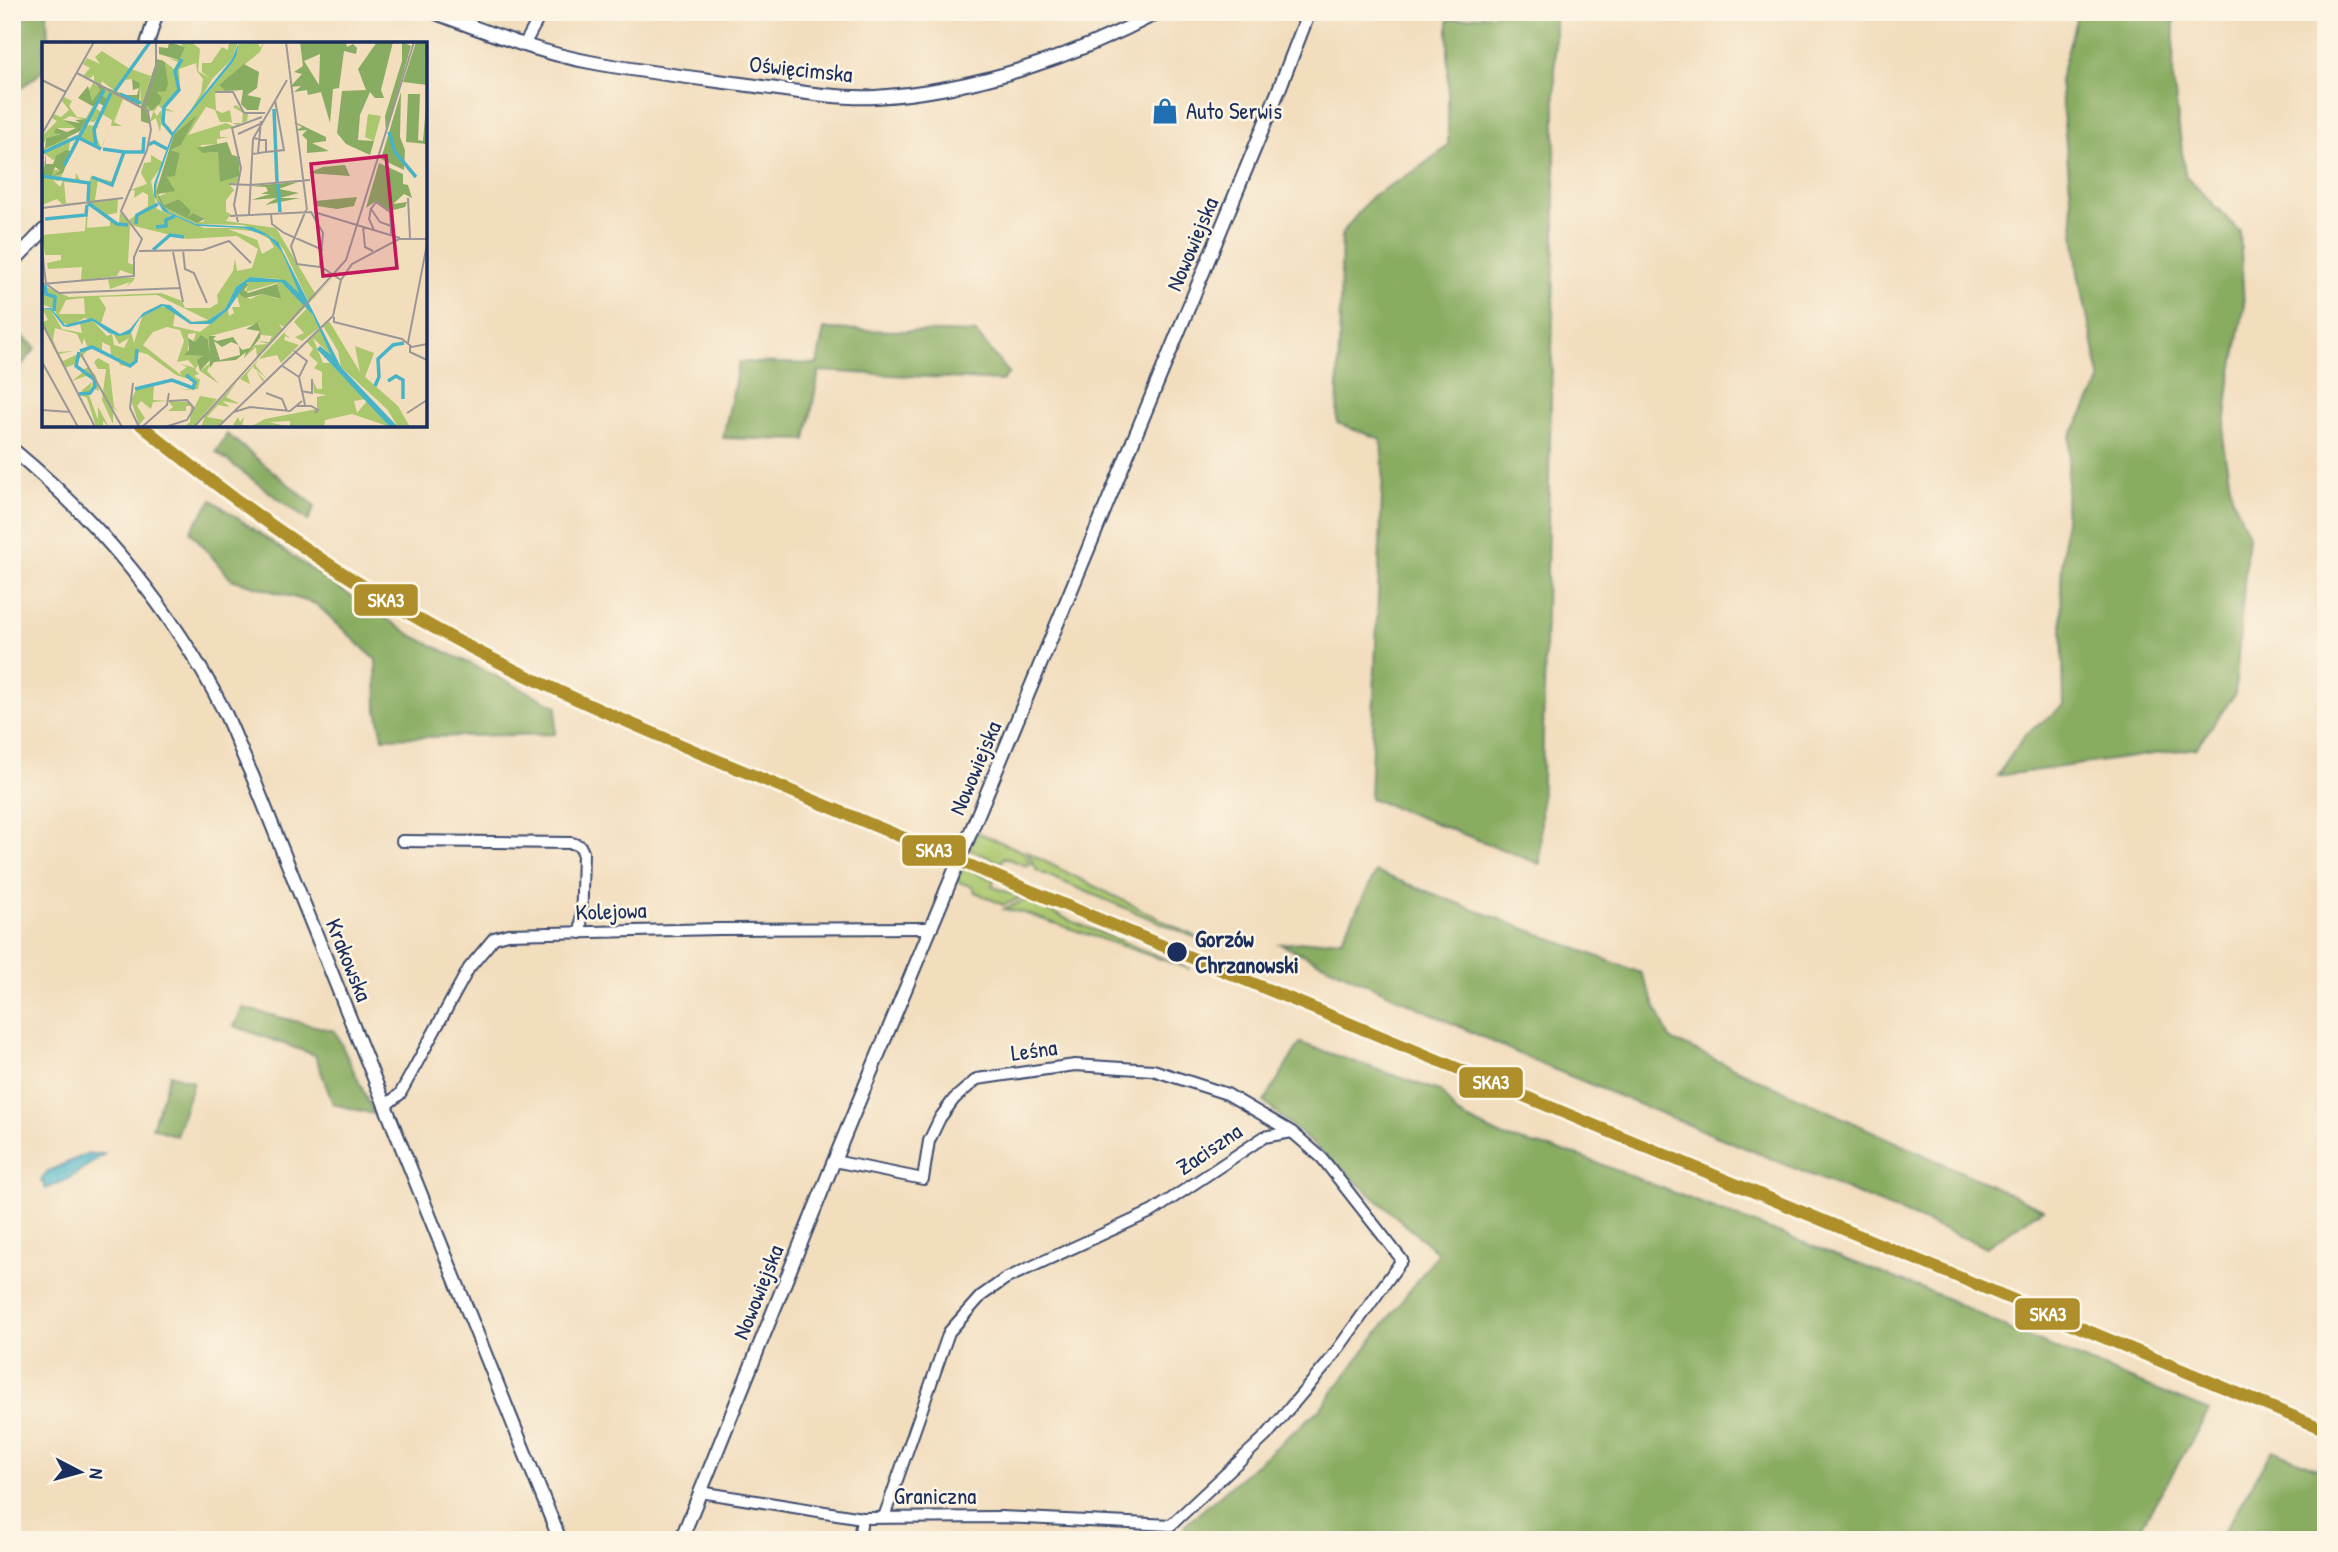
<svg xmlns="http://www.w3.org/2000/svg" width="2338" height="1552" viewBox="0 0 2338 1552" font-family="'Patrick Hand',sans-serif">
<style>
.green{fill:#abc76e;stroke:#637b66;stroke-width:2}
.forest{fill:#88ac61;stroke:#526e60;stroke-width:2}
.water{fill:#49b3c6;stroke:#327192;stroke-width:2}
.lines{fill:none;stroke-linecap:round;stroke-linejoin:round}
.minor-casing{stroke:#3b496c;stroke-width:14}
.tertiary-casing{stroke:#3b496c;stroke-width:16}
.minor{stroke:#fff;stroke-width:10}
.tertiary{stroke:#fff;stroke-width:12}
.rail-1-casing{stroke:#fcf5e5;stroke-width:18}
.rail-1{stroke:#af8f2b;stroke-width:12}
.stop-dot{fill:#1b2f5e;stroke:#fcf5e5;stroke-width:2.5}
.labels{text-anchor:middle;stroke-width:5;stroke-linejoin:round;paint-order:stroke}
.street-label{font-size:23px;fill:#1b2f5e;stroke:#fcf5e5}
.poi-label{font-size:23px;fill:#1b2f5e;stroke:#fcf5e5;text-anchor:start}
.stop-label{font-size:23px;font-weight:bold;fill:#1b2f5e;stroke:#fcf5e5;text-anchor:start}
.inset-river{fill:none;stroke:#49b3c6;stroke-width:3.5}
.inset-road{fill:none;stroke:#9c9797;stroke-width:2}
.view{fill:#c2185b;fill-opacity:0.15;stroke:#c2185b;stroke-width:3.5}
.inset-edge{fill:none;stroke:#1b2f5e;stroke-width:3.5}
.line-badge{stroke:#fcf5e5;stroke-width:2.5}
.badge-label{font-size:19px;text-anchor:middle;font-weight:bold;fill:#fff}
</style>
<rect width="100%" height="100%" fill="#fcf5e5"/>
<filter id="ink" filterUnits="userSpaceOnUse"><feTurbulence type="fractalNoise" baseFrequency=".0143" numOctaves="2"/><feDisplacementMap in="SourceGraphic" scale="14" xChannelSelector="R" yChannelSelector="G"/><feConvolveMatrix kernelMatrix="1 2 1 2 8 2 1 2 1" color-interpolation-filters="sRGB"/></filter>
<filter id="wash" filterUnits="userSpaceOnUse"><feTurbulence type="fractalNoise" baseFrequency=".00686" numOctaves="4" result="noise"/><feDisplacementMap in="SourceGraphic" scale="28" xChannelSelector="R" yChannelSelector="G"/><feGaussianBlur stdDeviation="1.57" result="paint"/><feColorMatrix in="noise" values="0 0 0 0 0 0 0 0 0 0 0 0 0 0 0 0 0 1.4 0 .05"/><feComposite in="paint" operator="in"/></filter>
<g filter="url(#wash)">
<rect width="100%" height="100%" fill="#f2ddbd"/>
<!-- green -->
<path class="green" d="M977,832L1024,852L1030,864L1026,866L1004,857L1001,863L969,849Z
M1027,851L1038,858L1206,942L1037,871Z
M962,867L994,880L992,886L1021,898L1003,905L975,892L973,887L956,881Z
M1025,900L1076,923L1190,969L1024,913L1004,909Z"/>
<!-- forest -->
<path class="forest" d="M12,12H47L48,44H44V70L12,95Z
M1507,12H1555V229L1540,864L1370,798L1383,468L1381,439L1337,423L1342,233L1372,196L1416,170L1448,146V20Z
M2078,12H2174L2173,79L2185,175L2240,232L2244,308L2230,382L2223,444L2232,496L2248,534L2235,694L2196,748L1997,776L2025,735L2064,705L2061,582L2070,438L2101,381L2078,273L2060,80Z
M12,327L36,348L12,376Z
M824,329L976,333L1009,373L1002,381L819,371L806,440L723,438L739,362L817,364Z
M227,434L315,506L308,521L216,452Z
M212,500L322,577L413,636L557,706L555,734L383,738L377,710L376,660L316,604L231,579L190,531Z
M1376,872L1641,973L1670,1039L2043,1209L1986,1247L1541,1064L1280,944L1342,939Z
M243,1008L335,1031L374,1114L333,1104L315,1055L234,1026Z
M1300,1043L1440,1091L1457,1114L1504,1137L1574,1154L1941,1296L2013,1331L2209,1411L2133,1540H1197L1184,1526L1320,1409L1438,1253L1264,1102Z
M170,1074L193,1082L176,1136L152,1127Z
M2272,1450L2326,1472V1540H2219Z"/>
<!-- water -->
<path class="water" d="M87,1154H104L70,1178L46,1189L41,1180L48,1171Z"/>
</g>
<g filter="url(#ink)">
<g class="lines">
<!-- minor casing -->
<g class="minor-casing">
<path id="minor" d="M524,45L542,12
M402,841L572,843L580,846L583,852L581,933
M385,1106L400,1094L469,968L494,938L508,934L719,929L932,928
M834,1161L923,1179L929,1141L940,1118L954,1099L977,1079L1075,1065L1153,1070L1227,1094L1292,1132
M700,1492L862,1518L1001,1517L1171,1525L1266,1436L1327,1364L1402,1260L1322,1158L1292,1132L1264,1137L1153,1211L1005,1279L981,1296L949,1332L884,1517
M859,1540L862,1518"/>
</g>
<!-- tertiary casing -->
<g class="tertiary-casing">
<path id="tertiary" d="M433,12C484,31 536,52 590,62C642,72 696,78 748,85C788,90 835,99 875,97C973,91 1072,58 1159,12
M147,44L157,12
M12,263L44,230
M12,449C98,520 173,610 224,711C234,732 242,754 252,775L560,1540
M681,1540L834,1161L1278,92L1309,12"/>
</g>
<!-- minor -->
<use href="#minor" class="minor"/>
<!-- tertiary -->
<use href="#tertiary" class="tertiary"/>
<!-- rail-1 casing -->
<g class="rail-1-casing">
<path id="rail-1" d="M141,425C240,507 345,580 458,641C535,682 615,717 695,751L2326,1430"/>
</g>
<!-- rail-1 -->
<use href="#rail-1" class="rail-1"/>
</g>
</g>
<!-- icons -->
<defs>
<g id="shop-bare" transform="scale(2.1)"><path d="M-5-2.5h2.3a2.7 3.5 0 0 1 5.4 0H5L5.5 6h-11ZM-1.5-2.5h3a1.5 2.3 0 0 0-3 0Z" fill="#1f6fb2" stroke="#fcf5e5" stroke-width="2.5" paint-order="stroke"/></g>
</defs>
<g fill-rule="evenodd">
<use href="#shop-bare" x="1165" y="111"/>
</g>
<!-- markers -->
<circle class="stop-dot" cx="1177" cy="952" r="11"/>
<g class="labels">
<!-- street labels -->
<g class="street-label">
<text transform="translate(801 69) rotate(6)" y="8">Oświęcimska</text>
<text transform="translate(1192 244) rotate(-67)" y="8">Nowowiejska</text>
<text transform="translate(975 768) rotate(-67)" y="8">Nowowiejska</text>
<text transform="translate(611 911) rotate(-2)" y="8">Kolejowa</text>
<text transform="translate(349 960) rotate(68)" y="8">Krakowska</text>
<text transform="translate(1034 1050) rotate(-8)" y="8">Leśna</text>
<text transform="translate(1209 1149) rotate(-34)" y="8">Zaciszna</text>
<text transform="translate(758 1292) rotate(-68)" y="8">Nowowiejska</text>
<text x="935" y="1504">Graniczna</text>
</g>
<!-- poi labels -->
<g class="poi-label">
<text x="1186" y="119">Auto Serwis</text>
</g>
<!-- stop labels -->
<g class="stop-label">
<text x="1195" y="947">Gorzów<tspan x="1195" dy="26">Chrzanowski</tspan></text>
</g>
</g>
<!-- overview -->
<g transform="translate(42 42)">
<rect width="385" height="385" fill="#f2ddbd"/>
<path d="M108,0L89,27L109,34L99,65L98,41L90,37L83,38L73,49L60,39L59,43L53,42L58,48L50,59L41,57L52,40V33L47,37L41,34L48,26L41,22L45,16L58,22L53,15L60,9L88,27ZM136,0H149L158,7L156,29L169,37L160,30V21H169L180,5L186,8L187,0H196L190,17L170,37L155,63L144,76L159,51L161,37L155,29L154,21L137,27L138,47L123,66L133,70L121,68L116,63L112,70L115,74L119,68L121,80L122,69V81L128,86L130,92L127,86L119,80L117,75L119,82L118,90L114,76L108,80L114,61L120,57L114,52L125,36L123,20L121,21L114,49V56L106,66H110L109,69L100,70L113,49L111,38L115,39L119,17L132,27L136,20L126,16L136,18L142,5ZM216,0L218,6L222,0L218,10L177,43L183,49L173,50L174,68L180,71L188,68L190,81H200L201,71L191,65L194,63L206,72L205,79L195,83L188,80H178L173,68L164,65L146,93L184,81L193,85L178,89V95H187L175,97V102L159,103L161,111L176,110L192,135L197,134L195,141L187,142L192,148L184,158V170L189,172L184,179L234,186L274,253L294,233L267,261L242,208L230,195L201,183L154,182L121,167L114,157L113,152L114,143L116,138L114,150L120,164L155,180H161L163,177L151,171L146,176L148,169L137,157L122,163L116,155L124,151L126,132L133,133L138,111L129,108L139,103L154,74L132,92L191,20L197,2ZM63,46L81,57L72,80L80,84H69L70,78L60,72L52,80L44,79L42,83L57,84L52,89L59,106L68,86L59,107L36,96L28,108L44,78L28,74L21,78L34,86H14L19,92L4,96L2,101L0,94L15,79L10,76L12,72L19,75L27,68L20,59L22,55L30,59L27,64L35,75L44,76L51,64L59,70L66,57L59,53ZM326,72L339,74L332,99L323,95ZM21,95L28,97L27,108L11,118L2,111L0,123V105L5,107ZM109,106V113L122,121L109,139L115,167L162,186H201L225,194L240,209L258,253L237,237L208,235L194,245L183,267L165,279L155,281L142,277L136,270L151,280L166,278L115,253L57,255L64,266L59,281L43,276L28,283L18,280L12,267L0,262V243L27,255L119,251L140,259L143,266H168L176,261L175,253L191,229L193,217L195,229L210,226L216,207L195,194L145,197L88,183L86,221L92,223V233L78,228L75,234L57,236H93L91,239L83,246L88,240L68,247L66,237L39,238L40,225L6,227L5,221L19,218V213H3L0,193L43,189L45,160L20,162L15,157L0,163V131L18,127L11,135L21,131L17,139L11,138L18,145L21,139L33,140L34,131L39,140L47,141L49,134L72,140L70,144L56,138L53,158L76,157L75,171L63,173L77,182L78,170L92,184L87,178L106,164V153L101,150L92,156L93,148L85,149L105,142L99,131L102,121L109,120ZM22,140L46,142L45,160L24,161ZM46,163L68,177V184L45,186ZM186,187L212,189L227,197L232,205L220,212L215,198ZM42,256L43,272H17L24,258ZM208,238L239,240L264,264L249,280L242,285L237,282L241,288L215,315L214,305L202,316L213,303L226,302L216,299L227,300L230,294L219,293L217,281L168,294L171,317L165,329L177,342L158,329L168,321L166,298L151,300L154,291L146,292V313L161,314L153,328L157,332L152,334L158,338L156,347L140,348L151,346L153,339L134,333L105,312L97,310L88,325L78,323L75,315L64,313L69,312L68,304L60,300V311L45,304L42,296L40,303L35,292L13,286L11,298L16,310L31,309L17,312L21,319L47,307L34,320L39,329L46,325L54,334L57,349L53,347L47,353L56,378V365L67,385L61,379V385H54L45,356L37,352H42L39,349L50,340L47,352L52,338L44,334L30,339L40,331L33,322L23,326L0,280L6,278L0,266L9,268L20,287L40,291L38,281L51,279L65,294L70,292L72,303L82,306L87,296L77,302L72,293L89,290L92,301L100,275L118,265H127L133,272L131,284L158,290L186,268L187,274L192,271L190,265H198L194,251L199,244L197,252L208,257L220,252L237,257L235,241L203,250L207,242L202,241ZM125,285L138,288L142,299L135,320L146,318L153,326L139,322L145,325L138,330L139,333L101,303L111,290ZM266,265L278,285L260,299L253,295L262,291L252,280L242,291L248,296L243,294L242,298L257,303L239,321L235,313L217,317L213,323L224,336L211,325L222,338L221,340L211,324L205,332L208,342L198,337ZM287,279L318,330L313,304L332,311L323,335L356,364L368,385H356L345,367L299,325L296,309L281,284ZM279,286L291,315L271,296L281,321H288L323,357L312,359L315,371L325,359L348,385L310,372L283,378L282,385H248V379L227,380L247,385H196L191,383L196,375L198,380L202,375L200,383L210,384L223,377L275,367V355L285,353L272,351L271,339L275,347H280V330L272,326L276,321L267,313L271,307L265,300ZM56,316L67,322L72,365L77,370L71,366V382L60,358L64,327H56L52,320ZM195,340L184,355L198,362L180,359L188,365L176,363L165,375L182,378L176,384L159,385L163,374ZM112,343L111,358L146,360L152,366L158,354L175,357L151,385H142L148,380L149,364H144V369H126L131,365L126,359L111,360L109,367L99,359L95,364L103,376L97,383L89,358L95,346Z" fill="#abc76e" fill-rule="evenodd"/>
<path d="M127,0L143,5L137,18L117,12V5L126,6ZM258,0H304L305,5L311,2L315,6L314,12L302,9L297,46L291,47L288,81L279,50L266,53L265,48L252,50L259,44L248,45L260,32L252,30L261,24ZM278,12L277,43L262,19ZM335,0H351L339,48L342,56H333L328,50L318,73L316,98L332,99L328,113L304,102L295,91L300,49L324,48L316,27ZM360,0L369,4L344,91L343,74L360,19ZM374,0H385V43L361,40ZM115,17L123,20L126,41L124,49L115,50L120,56L118,61L110,69L104,63L108,82L99,79V65ZM202,22L217,30L215,46L205,53L219,56L216,68H205L199,62L201,48L183,49L177,43ZM90,37L98,41L97,63L64,46L59,53L66,57L62,64L55,60L52,65L36,56L46,44L50,59L58,48L53,41L83,53H95L97,46L91,48ZM359,50L358,95L363,108L362,128L339,117ZM366,52H378L376,98L381,99L385,53V102L364,100ZM155,73L139,103L129,108L138,111L133,134L125,135L133,149L116,152L122,163L137,157L149,169L146,175L151,171L163,177L155,181L120,164L114,150L132,92ZM45,77L38,89L3,107L4,96L19,92L12,91L14,86L25,90L34,86L21,78L38,81L33,78ZM252,81L253,80L284,95V99L270,101L287,109L265,111V98L260,93L265,88L253,89L260,85ZM185,100L190,113L198,115L197,134L178,140L176,110L161,111L155,106ZM24,108L29,109L21,131L10,135L18,128L13,125L9,136L1,135L4,111V122H11L14,114ZM337,121L361,132V142L366,143L370,156L362,152L351,162L365,160L363,165L348,169L334,159L324,166ZM303,123L308,134L266,131L281,125ZM256,140L237,147L257,151L238,156H258L223,163L235,156L209,158L228,152H219L226,149L224,145L209,144ZM315,155L312,164L295,167L275,164L273,159ZM202,241L207,242L202,248L206,251L235,242L239,257L220,252L203,256L197,252ZM216,280L219,290L218,296L202,316L204,310L194,318L172,320L168,326L167,294H174L171,297L175,299L191,295L200,308L208,306L218,289L204,287ZM172,299L180,305L189,300L197,303L198,313L178,318ZM159,293L166,298L168,318L158,329L155,318L161,314L142,313L147,308L146,296L153,300Z" fill="#88ac61" fill-rule="evenodd"/>
<path d="M197,0L194,14L191,20L132,92L114,143V157L127,170L154,182L210,185L223,191L236,200L299,325L356,385H348L275,307L278,304L289,313L271,273L239,240H205L186,268L169,282H148L121,264L98,276L88,292L77,294L67,291L51,279L26,285L21,284L9,268L0,266H9L23,283L50,276L78,292L88,287L101,271L119,262L128,263L149,280L165,279L183,267L194,245L208,235L243,238L257,251L240,210L225,194L201,186L155,184L121,169L112,154V142L131,90L190,17Z" fill="#49b3c6"/>
<path class="inset-river" d="M73,49L108,0M78,52L99,61M232,67L235,140M347,90L353,110L374,135M131,93L121,81L122,65L137,48L133,29L140,17M106,103L112,100L125,107M54,104L52,87L69,51M61,107L82,110M0,111L35,95L59,107M22,124L62,48M0,134L47,141L46,159M50,135L70,143L82,110H101L102,95M236,142L238,170M46,161L75,182L86,183M3,177L44,173L45,163M94,182L95,173L116,162M114,185L124,184V178L133,174M111,208L128,193L142,195M3,243L4,252L13,255L12,269M38,309L50,305L88,324L94,319L95,307M37,310L34,324L52,337L53,344L48,351L37,352M346,339L354,334L361,338V357M333,344L337,335L336,317L351,303L362,301M93,347L130,338L151,346L153,340L144,333"/>
<path class="inset-road" d="M244,0L265,168M0,38L24,50M173,50H191L202,71H223M102,64L114,26V0M0,92L52,0M196,92L218,82M224,110L242,108L233,58M216,111L219,79M210,112L224,110V98L211,96M187,142L208,143M208,143L268,138M366,156L368,196M0,166L81,156M329,166L327,177L332,188M272,170L358,196M229,172L230,182L242,191L281,208M207,173L211,97L245,38M188,174L269,170L281,191L278,224L299,238M196,180L192,163L199,126L190,86L220,75M321,184L323,205L331,209M349,193V185L348,170L334,160L329,167L338,180L349,184M0,207L4,242M141,208L143,227L152,231L165,261M97,209L161,208L187,199L209,221M131,210L141,260M254,222L278,225M255,222L249,204L264,168M0,242L92,234V215L100,197L79,169L105,108L109,88L106,69L35,31M4,242L17,251L138,246M292,275V280L360,297L370,305L385,302M0,281L53,385M366,301L385,202M368,304V310L385,318M252,309L265,319L257,335M39,312L80,385M0,320L36,385M239,323L257,335M257,335L263,363M91,341L88,366L97,385M259,349L270,351V337M224,351L240,357L245,369M254,364H269L276,368L273,371M0,368L28,370M192,370L208,365L248,369L260,359M365,371L385,358M100,385L125,363L127,351M123,385L145,378L152,366L145,358L127,359M152,385L304,218L372,0M176,385L291,274L299,238L310,222L357,197H385"/>
<path class="view" d="M344,114L355,226L281,234L269,122Z"/>
<rect width="385" height="385" class="inset-edge"/>
</g>
<g class="line-badge">
<rect x="353" y="583" width="66" height="34" rx="7" fill="#af8f2b"/>
<rect x="901" y="834" width="66" height="33" rx="7" fill="#af8f2b"/>
<rect x="1458" y="1066" width="66" height="33" rx="7" fill="#af8f2b"/>
<rect x="2014" y="1297" width="67" height="34" rx="7" fill="#af8f2b"/>
</g>
<g class="badge-label">
<text x="386" y="607">SKA3</text>
<text x="934" y="857">SKA3</text>
<text x="1491" y="1089">SKA3</text>
<text x="2048" y="1321">SKA3</text>
</g>
<!-- margin -->
<rect width="2338" height="1552" fill="none" stroke="#fcf5e5" stroke-width="42"/>
<!-- north arrow -->
<g transform="translate(80 1472) rotate(96)" stroke="#fcf5e5" stroke-width="5" paint-order="stroke">
<path d="M0-5L12 26L0 18L-12 26Z" fill="#1b2f5e"/>
<text y="-10" font-size="19" font-weight="bold" text-anchor="middle" fill="#1b2f5e">N</text>
</g>
</svg>
